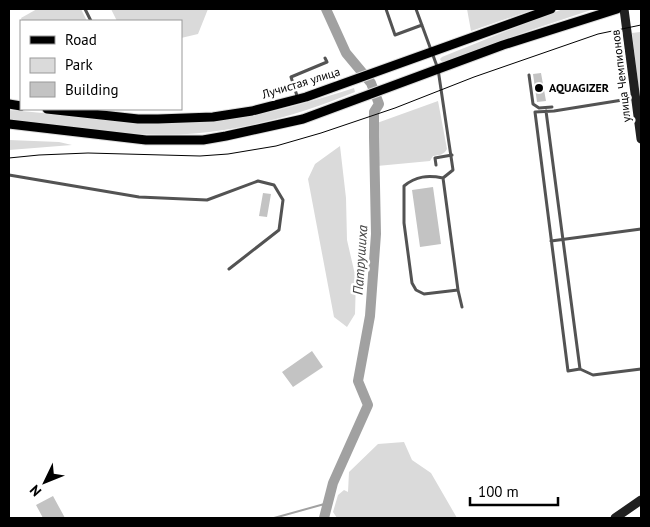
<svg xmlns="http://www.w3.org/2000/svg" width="650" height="527" viewBox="0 0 650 527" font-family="'PT Sans',sans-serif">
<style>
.green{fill:#dadada}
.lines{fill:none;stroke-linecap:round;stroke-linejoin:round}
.stream{stroke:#a1a1a1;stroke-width:2}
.river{stroke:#a1a1a1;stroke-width:10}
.building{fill:#c3c3c3}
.primary-casing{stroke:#dbdbdb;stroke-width:11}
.lane{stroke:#535353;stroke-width:3}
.secondary{stroke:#202020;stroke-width:9}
.primary{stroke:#000;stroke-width:9}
.tram{stroke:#000;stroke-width:1}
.poi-dot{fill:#000;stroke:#fff;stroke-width:2}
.labels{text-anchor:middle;stroke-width:5;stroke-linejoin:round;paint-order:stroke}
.street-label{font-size:12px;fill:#000;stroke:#fff}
.poi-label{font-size:12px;font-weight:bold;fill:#000;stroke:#fff;text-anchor:start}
.water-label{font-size:14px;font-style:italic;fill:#424242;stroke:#fff}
</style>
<rect width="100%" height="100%" fill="#fff"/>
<!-- green -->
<path class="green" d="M37,9H81L87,21H22L21,18Z
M111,9H208L198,34L181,38V21H117Z
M467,9H535L471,31Z
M563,9H594L534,29L444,62L441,61L440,59L442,57C483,41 522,24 563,9Z
M640,32L641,41V107L632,33Z
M354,88L355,92C314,109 269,123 224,130C153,142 79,128 9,119V110C82,116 156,128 229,119C271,114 313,101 354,88Z
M438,101L447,149C444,155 439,155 433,156L430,161L377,166V123Z
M9,140L59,142L72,145L9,150Z
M340,146L346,198L347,240L356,279L355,314L347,327L334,317L308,179L315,164Z
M404,442L412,460L431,473L457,518H337L333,512L338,495L344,490L348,492L349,472L378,444Z"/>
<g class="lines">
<!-- stream -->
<path class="stream" d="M274,518L328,503"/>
<!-- river -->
<path class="river" d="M324,518L333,483L368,405L358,381L370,316L376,234L374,137V112L379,104L371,83L346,53L326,9"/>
</g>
<!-- building -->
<path class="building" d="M541,73L546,101L537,102L533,74Z
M433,187L441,244L420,247L412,190Z
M263,193L271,194L267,217L259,216Z
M312,351L323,367L293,387L282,372Z
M53,496L65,518H43L36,505Z"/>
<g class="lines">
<!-- primary casing -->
<g class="primary-casing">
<path id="primary" d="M9,104L21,106
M47,109L138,119H158L213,117L252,111L306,97L551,9
M9,124L146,140H203L226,136L303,119L503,45L617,9"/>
</g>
<!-- lane -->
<path class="lane" d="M85,9L91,21
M386,9L395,35L422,25
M416,9L438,69L453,170L443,178C428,175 416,176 404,186V223L412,283L416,290L424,294L458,290L462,307
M529,75L533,104L539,108L552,107
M298,99L291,77L327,62L325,58
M546,111L580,369L568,371L535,112L554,111L635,98
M436,165L435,158L452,155
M9,175L139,197L207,200L258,181L274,185L283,200L279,230L229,269
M443,178L458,290
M551,241L641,229
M580,369L593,375L641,369"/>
<!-- secondary -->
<path class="secondary" d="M624,9L641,139
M615,518L641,500"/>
<!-- primary -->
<use href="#primary" class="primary"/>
<!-- tram -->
<path class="tram" d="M9,158L39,155L88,153L200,156L228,154L276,146L321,133L395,108L474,77L598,34L641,25"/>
</g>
<!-- markers -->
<circle class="poi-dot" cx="539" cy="88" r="5"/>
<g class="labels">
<!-- street labels -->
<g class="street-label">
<text transform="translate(621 76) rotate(-97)" y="4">улица Чемпионов</text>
<text transform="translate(301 83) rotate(-17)" y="4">Лучистая улица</text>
</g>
<!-- poi labels -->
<g class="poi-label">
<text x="549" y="92">AQUAGIZER</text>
</g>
<!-- water labels -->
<g class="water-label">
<text transform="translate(360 260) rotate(-86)" y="5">Патрушиха</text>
</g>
</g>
<!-- border -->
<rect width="650" height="527" fill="none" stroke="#000000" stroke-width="20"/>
<!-- legend -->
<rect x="20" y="20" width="162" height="90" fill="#ffffff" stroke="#999999"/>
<rect x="30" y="36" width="25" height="8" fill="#000000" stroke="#999999"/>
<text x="65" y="45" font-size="15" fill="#000000">Road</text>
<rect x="30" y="58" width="25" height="15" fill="#dadada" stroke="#999999"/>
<text x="65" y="70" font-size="15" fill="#000000">Park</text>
<rect x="30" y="82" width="25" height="15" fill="#c3c3c3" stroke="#999999"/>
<text x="65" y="95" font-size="15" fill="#000000">Building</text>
<!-- north arrow -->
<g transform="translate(45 482) rotate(227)" stroke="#ffffff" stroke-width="4" paint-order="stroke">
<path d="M0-4L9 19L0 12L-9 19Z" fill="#000000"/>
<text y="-8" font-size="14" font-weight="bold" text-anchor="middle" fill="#000000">N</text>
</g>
<!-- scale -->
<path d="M470 497v8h88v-8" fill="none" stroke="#000000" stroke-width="2.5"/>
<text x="478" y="497" font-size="15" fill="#000000" stroke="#ffffff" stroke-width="4" paint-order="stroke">100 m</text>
</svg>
